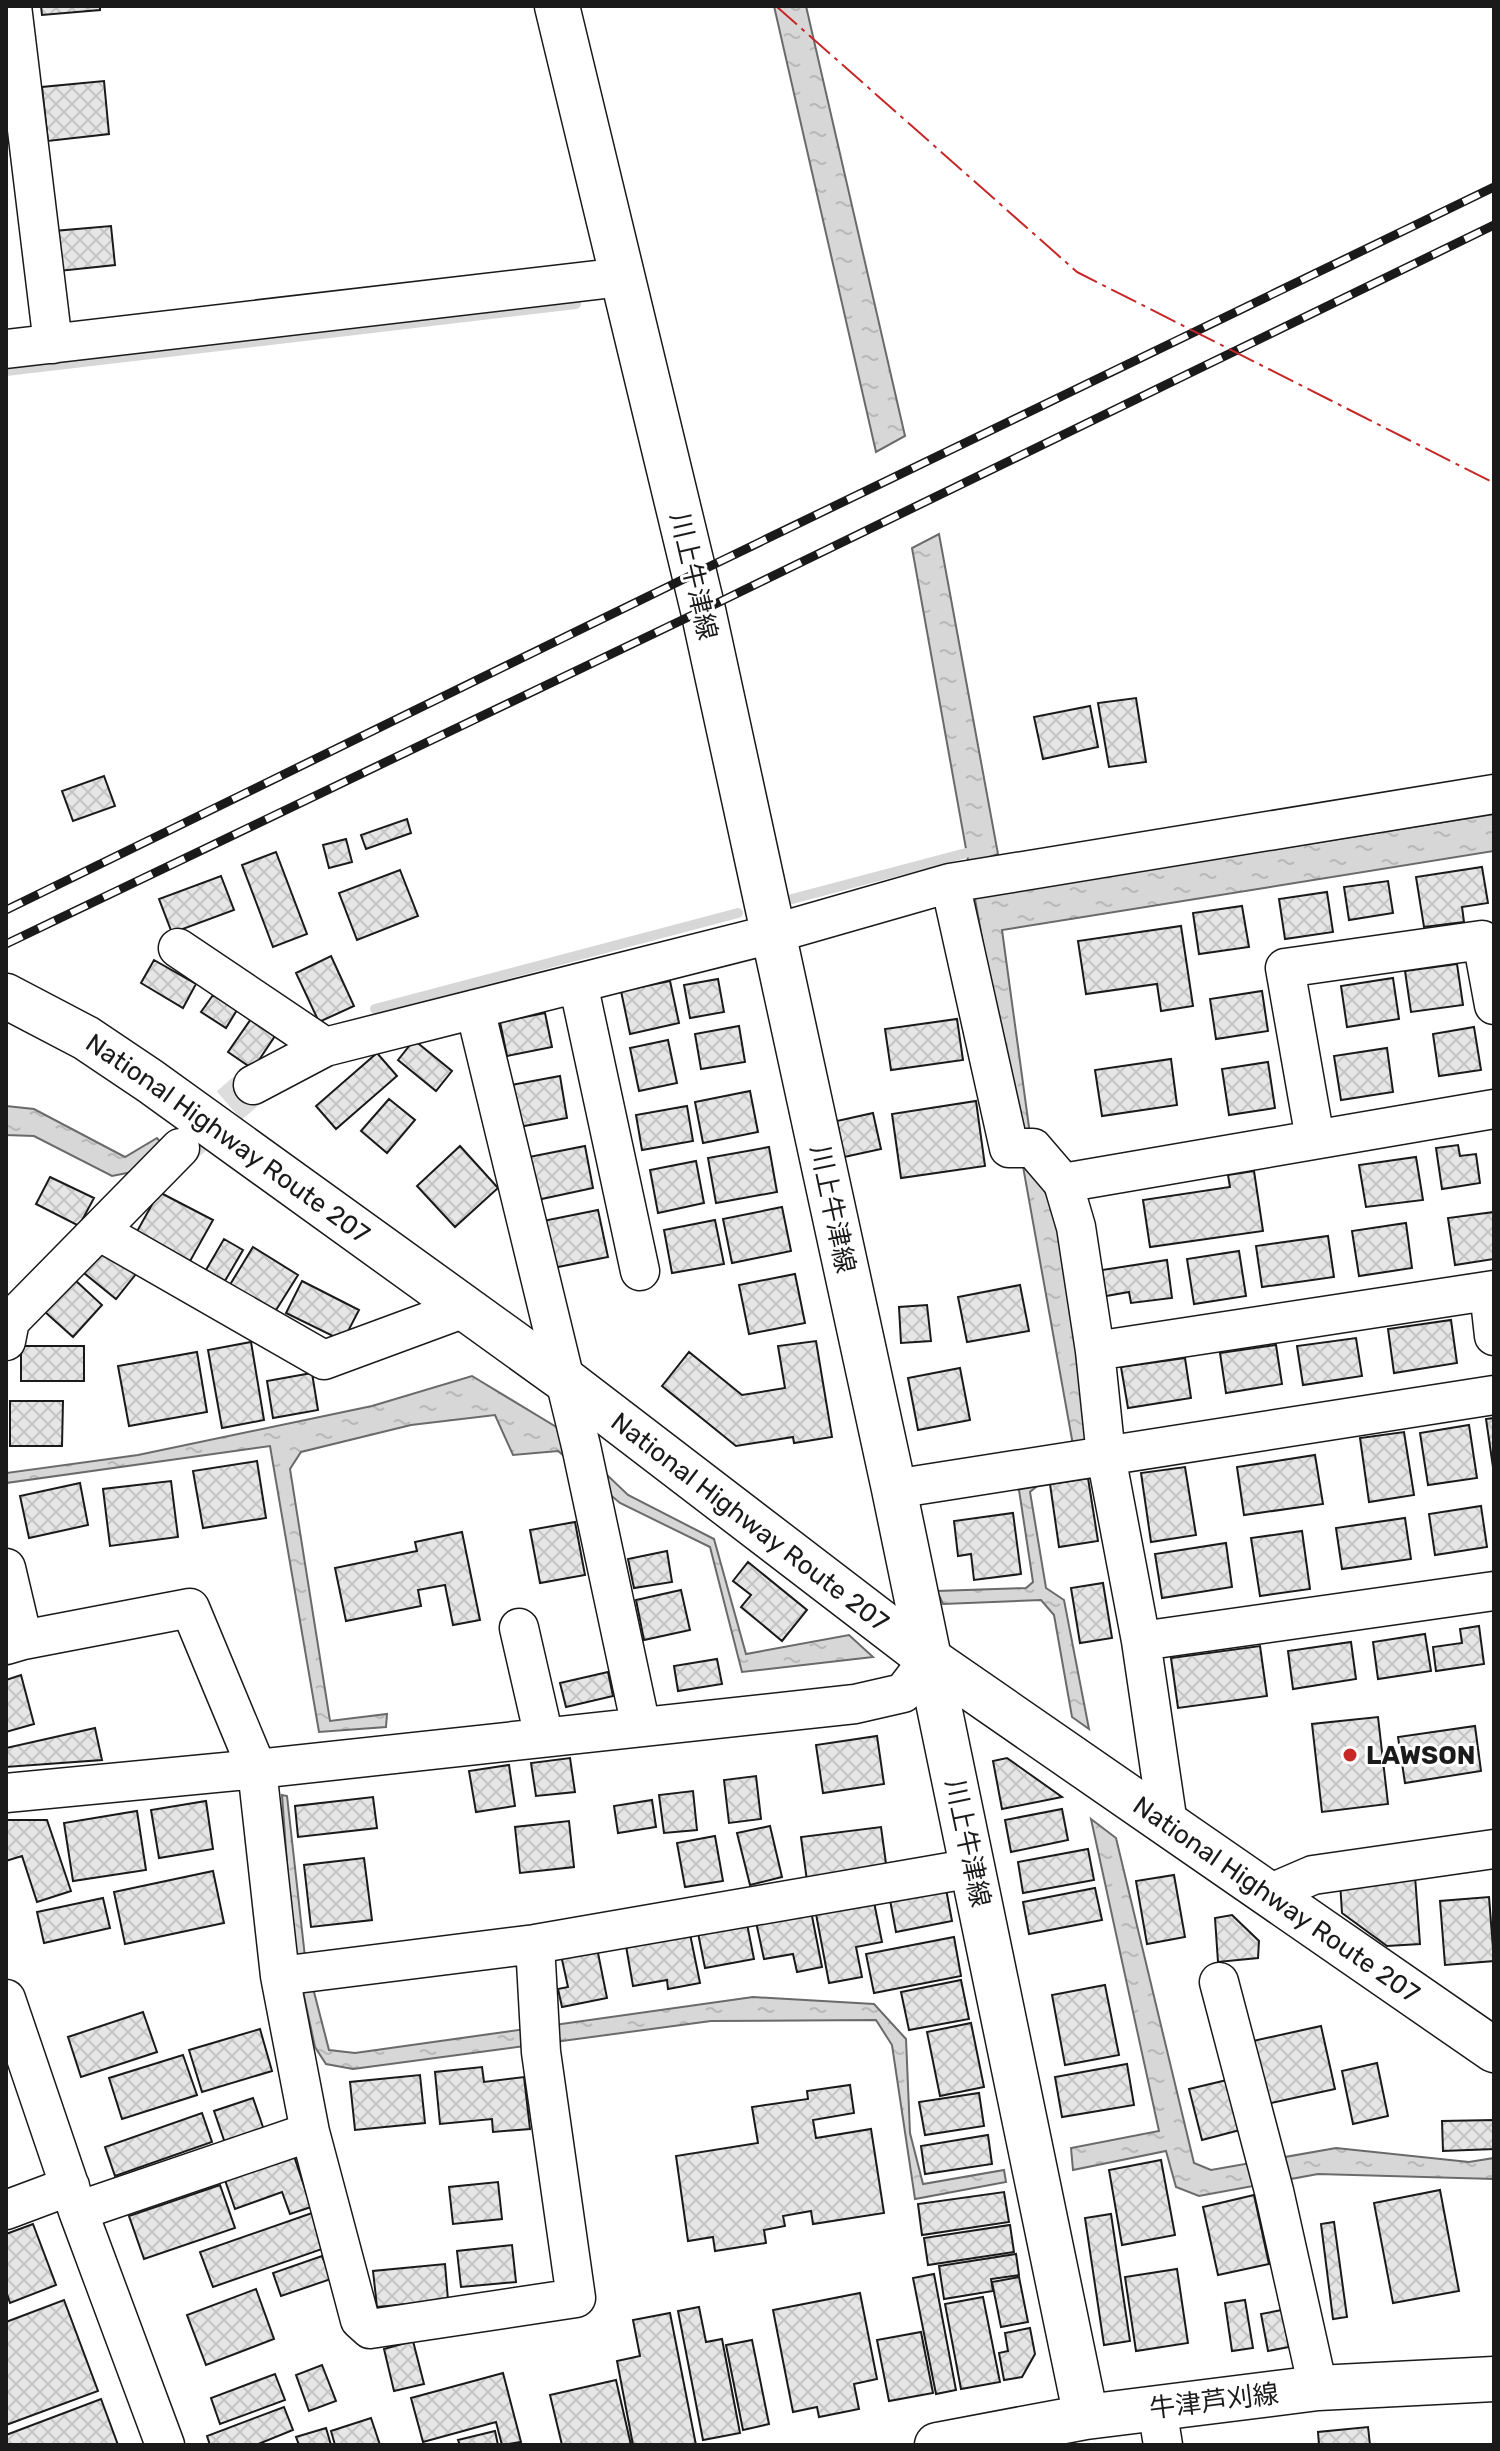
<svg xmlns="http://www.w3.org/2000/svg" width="1500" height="2451" viewBox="0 0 1500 2451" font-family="Rubik,'Noto Sans JP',sans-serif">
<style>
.water{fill:url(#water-ripples);stroke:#6a6a6a;stroke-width:2}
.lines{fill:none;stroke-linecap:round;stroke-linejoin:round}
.stream{stroke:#d7d7d7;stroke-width:10}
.building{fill:url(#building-cross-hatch);stroke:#1a1a1a;stroke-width:2}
.minor-tunnel{stroke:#ddd;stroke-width:38;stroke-dasharray:38 19;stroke-linecap:butt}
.minor-casing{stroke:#1a1a1a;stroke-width:41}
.major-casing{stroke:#1a1a1a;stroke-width:47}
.highway-casing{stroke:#1a1a1a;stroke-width:47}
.minor{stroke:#fff;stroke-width:38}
.major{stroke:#fff;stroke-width:44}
.highway{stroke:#fff;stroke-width:44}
.rail-casing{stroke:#1a1a1a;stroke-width:9}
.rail{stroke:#fff;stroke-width:6;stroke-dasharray:18;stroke-linecap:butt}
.power{stroke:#c62828;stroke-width:2;stroke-dasharray:28 6 4 6;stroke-linecap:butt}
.poi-dot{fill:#c62828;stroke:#fff;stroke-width:3}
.labels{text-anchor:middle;stroke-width:6;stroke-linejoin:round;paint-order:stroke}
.street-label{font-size:26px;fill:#1a1a1a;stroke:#fff}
.poi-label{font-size:26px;font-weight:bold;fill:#1a1a1a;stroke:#fff;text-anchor:start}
</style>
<defs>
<pattern id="water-ripples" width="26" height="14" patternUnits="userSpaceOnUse" patternTransform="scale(2)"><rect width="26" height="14" fill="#d7d7d7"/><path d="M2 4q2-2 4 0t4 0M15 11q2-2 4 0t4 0" fill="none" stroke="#b8b8b8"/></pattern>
<pattern id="building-cross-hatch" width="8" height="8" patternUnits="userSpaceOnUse" patternTransform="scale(2)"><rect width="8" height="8" fill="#e6e6e6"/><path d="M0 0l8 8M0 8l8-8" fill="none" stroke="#c5c5c5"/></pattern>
</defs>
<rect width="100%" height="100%" fill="#fff"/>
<!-- water -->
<path class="water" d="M774,6H806L905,436L876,452Z
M939,534L998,854L984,859L989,895L1494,814V851L1002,930L1035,1171L1063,1229L1089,1443L1030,1492L1046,1588L1064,1600L1089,1729L1072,1717L1054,1615L1041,1600L943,1604L937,1591L1026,1588L1033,1582L1019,1490L1073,1445L912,548Z
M6,1106L34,1109L125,1157L157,1138L162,1144L137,1171L112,1176L34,1136L6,1135Z
M472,1376L558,1428L628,1495L714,1539L746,1654L849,1635L873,1657L742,1672L710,1547L620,1503L558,1451L513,1455L495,1415L411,1425L301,1452L290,1469L330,1721L387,1714L386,1727L319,1732L270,1446L6,1483V1473L138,1455L372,1406Z
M282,1795L287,1796L305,1957L329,2050L355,2053L753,1997L874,2004L906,2039L910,2133L923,2184L1004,2170L1006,2182L915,2199L892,2045L876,2020L711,2021L353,2069L326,2064L315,2047L293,1945Z
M1091,1819L1116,1838L1194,2163L1211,2170L1336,2148L1469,2162L1494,2158V2179L1318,2174L1199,2196L1176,2187L1166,2151L1073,2170L1071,2148L1159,2131Z"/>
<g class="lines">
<!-- stream -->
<path class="stream" d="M6,371L576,304
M792,899L966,853
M375,1009L738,913"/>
</g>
<!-- building -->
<path class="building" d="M41,6H100V10L42,15Z
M104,81L109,134L48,141L42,87Z
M111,226L115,265L59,271L54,231Z
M1136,698L1146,762L1109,767L1098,703Z
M1090,706L1098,747L1043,759L1034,717Z
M104,776L115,806L73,821L62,791Z
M407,819L411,833L366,849L361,835Z
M346,839L352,862L329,868L323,845Z
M276,852L307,934L273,947L242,865Z
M1482,867L1488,903L1462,907L1464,922L1424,927L1416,877Z
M400,870L418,916L357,940L339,893Z
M221,876L234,910L172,933L159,899Z
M1388,881L1393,913L1349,920L1344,887Z
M1327,892L1333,932L1285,939L1279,899Z
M1242,906L1249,947L1199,954L1193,913Z
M1181,926L1193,1006L1161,1011L1157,984L1086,994L1078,941Z
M331,956L354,1006L319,1022L296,973Z
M154,960L196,984L183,1008L141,983Z
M1457,964L1463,1005L1411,1012L1405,971Z
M1393,978L1399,1019L1347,1027L1341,986Z
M718,979L724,1012L690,1018L684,985Z
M670,981L679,1023L630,1034L621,991Z
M1262,991L1268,1031L1216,1039L1210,999Z
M213,995L237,1010L226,1028L201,1012Z
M545,1013L552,1047L507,1056L500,1022Z
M251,1019L275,1036L253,1069L228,1052Z
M957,1019L963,1060L891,1070L885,1029Z
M739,1026L745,1062L701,1069L695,1034Z
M1474,1027L1481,1070L1439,1076L1433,1034Z
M414,1040L452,1071L436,1091L398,1060Z
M668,1040L677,1083L639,1091L630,1048Z
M1387,1048L1393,1092L1341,1100L1334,1056Z
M377,1053L397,1076L336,1129L316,1106Z
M1171,1059L1177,1105L1102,1116L1095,1070Z
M1268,1062L1275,1108L1229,1115L1222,1069Z
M560,1076L567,1118L519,1127L511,1085Z
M750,1091L758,1132L703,1143L695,1102Z
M389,1099L415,1120L387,1153L361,1131Z
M976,1101L985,1166L901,1178L892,1114Z
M687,1106L693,1141L642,1150L636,1115Z
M873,1113L881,1149L844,1157L837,1121Z
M1458,1145L1460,1156L1476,1154L1480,1183L1442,1189L1436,1148Z
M460,1146L498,1188L455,1227L417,1186Z
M585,1146L593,1188L537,1200L529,1157Z
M769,1147L777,1192L716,1203L708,1158Z
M1416,1157L1423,1200L1366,1207L1359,1165Z
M696,1161L704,1203L658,1213L650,1170Z
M1254,1171L1263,1231L1150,1247L1143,1200L1230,1187L1228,1175Z
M50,1177L94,1198L79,1226L36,1204Z
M159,1192L213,1220L189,1263L135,1235Z
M782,1207L791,1251L732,1263L723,1219Z
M598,1210L608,1257L553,1268L543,1221Z
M1494,1212V1259L1455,1265L1448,1218Z
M715,1220L724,1264L672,1273L664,1230Z
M1406,1223L1412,1268L1359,1276L1352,1231Z
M1328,1236L1334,1277L1262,1287L1256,1246Z
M224,1239L243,1250L225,1281L206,1270Z
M253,1247L298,1275L273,1315L228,1288Z
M104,1249L136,1274L116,1299L84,1273Z
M1239,1251L1246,1296L1194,1304L1187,1259Z
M1167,1260L1172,1298L1131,1303L1129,1292L1106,1296L1102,1270Z
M795,1274L805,1323L749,1334L739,1285Z
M75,1280L102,1305L73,1337L45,1312Z
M302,1281L359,1310L343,1341L286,1313Z
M1020,1285L1029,1331L967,1342L958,1297Z
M927,1305L931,1341L901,1343L899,1307Z
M1451,1320L1457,1363L1394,1373L1388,1329Z
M1356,1338L1362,1376L1303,1385L1297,1346Z
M816,1341L832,1437L794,1443L793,1437L736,1446L662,1386L689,1352L742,1395L785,1388L778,1346Z
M251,1342L264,1420L222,1428L208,1350Z
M1276,1345L1282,1384L1226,1393L1220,1353Z
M21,1346H84V1381H21Z
M197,1352L207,1412L129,1426L118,1366Z
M1185,1358L1191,1398L1128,1408L1121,1367Z
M960,1368L970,1420L918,1430L908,1378Z
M312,1373L318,1410L273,1418L267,1381Z
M10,1401H63L62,1446H10Z
M1494,1418V1467H1493L1486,1419Z
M1469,1425L1477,1478L1428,1485L1420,1433Z
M1404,1432L1414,1495L1369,1502L1360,1438Z
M1315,1455L1323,1504L1244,1515L1237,1467Z
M257,1461L266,1518L203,1528L193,1471Z
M1185,1467L1196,1535L1151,1542L1141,1473Z
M1088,1478L1098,1541L1059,1547L1050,1484Z
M171,1481L178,1537L110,1546L103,1489Z
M80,1483L88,1525L29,1538L20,1496Z
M1481,1506L1487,1547L1435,1555L1429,1514Z
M1013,1513L1021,1574L974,1580L971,1554L958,1556L954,1521Z
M1405,1518L1411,1559L1342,1569L1336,1528Z
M575,1522L585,1575L540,1583L530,1530Z
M1302,1531L1310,1589L1260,1596L1251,1538Z
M462,1532L480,1620L453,1625L445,1585L418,1590L421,1606L346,1621L335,1568L417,1551L415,1542Z
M1226,1543L1232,1587L1162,1598L1155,1554Z
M667,1551L672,1582L634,1588L628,1559Z
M748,1562L807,1610L782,1641L741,1607L751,1595L733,1581Z
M1103,1583L1112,1638L1080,1643L1071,1588Z
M681,1590L690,1630L644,1640L636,1600Z
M1479,1626L1484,1664L1436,1671L1433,1647L1462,1643L1460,1629Z
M1425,1634L1431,1671L1378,1679L1373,1642Z
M1351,1642L1356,1679L1293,1689L1288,1651Z
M1260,1646L1267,1696L1178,1708L1171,1658Z
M717,1659L722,1684L678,1691L674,1666Z
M608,1672L613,1696L566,1707L560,1683Z
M21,1675L34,1724L6,1732V1680Z
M1378,1717L1388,1804L1322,1812L1312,1724Z
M1475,1726L1481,1771L1405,1783L1398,1737Z
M95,1728L102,1760L6,1767V1748Z
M877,1736L884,1784L823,1793L816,1745Z
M570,1758L575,1792L536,1796L531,1763Z
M1007,1758L1062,1797L1002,1809L993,1761Z
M509,1765L515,1806L476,1812L469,1771Z
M756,1776L761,1819L729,1823L724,1780Z
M693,1791L697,1830L664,1833L659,1795Z
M373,1797L377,1828L298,1837L295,1806Z
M652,1800L656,1827L618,1833L614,1806Z
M206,1801L213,1849L159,1858L151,1810Z
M1062,1809L1068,1840L1011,1852L1005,1820Z
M137,1811L146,1870L73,1881L64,1823Z
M6,1820H47L71,1891L37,1902L22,1856L6,1861Z
M569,1821L574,1867L520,1873L515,1827Z
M770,1826L782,1877L750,1885L737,1833Z
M881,1827L887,1871L807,1881L801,1837Z
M715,1836L723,1881L685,1887L677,1843Z
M1088,1849L1094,1880L1023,1893L1018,1862Z
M364,1858L372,1920L311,1927L304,1865Z
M213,1871L224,1923L125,1944L114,1892Z
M1174,1875L1185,1937L1147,1944L1136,1881Z
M1415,1876L1420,1944L1387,1946L1342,1913L1340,1882Z
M1095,1888L1102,1920L1029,1934L1023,1902Z
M946,1889L952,1921L896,1932L890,1900Z
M1489,1897L1494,1961L1445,1965L1440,1901Z
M103,1898L110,1928L44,1943L37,1912Z
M874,1902L882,1942L856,1947L862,1977L829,1983L816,1914Z
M811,1911L822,1967L797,1972L793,1954L764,1959L756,1922Z
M1232,1915L1259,1941L1258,1958L1218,1962L1215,1918Z
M747,1924L754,1959L705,1968L698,1933Z
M690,1934L700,1983L668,1989L667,1980L633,1986L626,1946Z
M954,1937L961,1976L874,1993L866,1954Z
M597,1948L607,1998L562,2007L558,1989L568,1987L561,1955Z
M961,1980L969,2019L909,2030L901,1992Z
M1105,1985L1119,2055L1065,2065L1052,1995Z
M143,2012L157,2052L81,2077L68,2037Z
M971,2023L984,2087L940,2096L927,2032Z
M1321,2026L1335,2089L1267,2104L1253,2041Z
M260,2029L272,2071L202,2092L189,2050Z
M183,2055L197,2095L122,2119L109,2078Z
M1377,2063L1388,2116L1353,2124L1342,2071Z
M1127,2064L1134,2105L1062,2117L1055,2077Z
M482,2067L484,2082L524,2077L530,2129L493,2132L492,2119L440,2124L435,2072Z
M420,2075L425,2123L355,2130L350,2082Z
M1227,2080L1240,2130L1202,2140L1189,2089Z
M850,2085L854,2113L813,2120L816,2138L871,2129L884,2213L813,2224L811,2211L783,2216L785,2226L764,2230L766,2243L715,2251L713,2237L688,2241L676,2156L758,2143L752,2107L808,2099L807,2091Z
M979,2093L984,2126L925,2135L919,2102Z
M253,2098L264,2130L225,2143L214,2111Z
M202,2113L212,2142L115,2176L105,2147Z
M1494,2120V2149L1443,2151L1442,2121Z
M988,2135L992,2164L925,2174L921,2146Z
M294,2156L311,2207L290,2214L282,2192L235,2209L225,2180Z
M1161,2160L1175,2235L1122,2245L1109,2170Z
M498,2182L502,2219L453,2224L449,2187Z
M220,2185L235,2228L144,2259L129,2216Z
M1440,2190L1459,2291L1393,2303L1374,2203Z
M1004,2192L1009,2222L922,2235L918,2204Z
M1254,2195L1269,2264L1218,2275L1203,2207Z
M312,2213L325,2248L213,2287L200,2252Z
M1111,2214L1130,2341L1104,2345L1085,2218Z
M1334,2222L1347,2317L1333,2319L1321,2224Z
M33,2224L56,2285L10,2303L6,2291V2234Z
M1010,2225L1014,2252L928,2265L924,2238Z
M512,2245L516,2282L461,2287L457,2251Z
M1016,2254L1019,2275L991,2279L993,2291L944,2299L939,2266Z
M322,2256L331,2279L281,2296L273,2273Z
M445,2264L448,2300L377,2307L373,2271Z
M1177,2269L1188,2343L1136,2351L1125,2277Z
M934,2274L956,2390L936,2394L913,2278Z
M1019,2277L1028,2322L1001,2327L992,2282Z
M256,2289L274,2339L206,2365L187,2315Z
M860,2293L877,2379L854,2384L859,2409L819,2417L817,2407L793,2412L773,2310Z
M983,2297L1000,2382L961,2389L945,2304Z
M64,2300L98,2391L6,2425V2322Z
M1245,2300L1253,2348L1232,2351L1225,2303Z
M699,2307L706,2342L722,2339L740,2433L703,2440L678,2311Z
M1282,2310L1289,2347L1268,2351L1261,2314Z
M670,2313L696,2445H633L617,2361L640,2356L633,2320Z
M1030,2328L1035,2354L1022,2377L1004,2380L999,2353L1008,2351L1005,2333Z
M921,2332L933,2393L889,2401L877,2340Z
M752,2340L769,2424L743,2430L726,2345Z
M413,2341L424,2384L394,2391L384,2349Z
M322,2365L336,2401L309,2411L296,2375Z
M503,2373L521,2442L502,2445L496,2422L423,2442L411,2398Z
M275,2374L285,2400L220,2424L211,2398Z
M616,2380L631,2445H562L550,2395Z
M101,2399L118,2445H6V2435Z
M284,2407L293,2430L256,2445H210L207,2436Z
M371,2418L380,2445H335L331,2431Z
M1368,2427L1370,2445H1319L1318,2432Z
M326,2428L331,2445H299L296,2437Z
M495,2431L498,2445H460L458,2440Z"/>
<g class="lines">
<!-- minor-tunnel -->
<path class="minor-tunnel" d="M186,1143L253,1085"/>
<!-- minor casing -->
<g class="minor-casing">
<path id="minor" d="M12,6L53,344
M6,349L622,277
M950,883L1009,1148H1033L1063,1183L1076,1227L1095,1351L1106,1456L1141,1641L1168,1824
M178,948L325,1047
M578,983L640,1271
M475,1009L581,1446L641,1727
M253,1085L325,1047L772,934L950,883L1494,794
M1315,1139L1285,968L1482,940L1494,1005
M1063,1183L1494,1109
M99,1231L324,1360L465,1308
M1489,1291L1494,1336
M6,1341L10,1321L180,1148
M1095,1351L1494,1290
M894,1489L1494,1395
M6,1568L23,1640L6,1645
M519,1628L544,1737
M23,1640L190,1608L257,1769L280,1976L310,2132L360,2320L370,2329L576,2298L541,2052L535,1944
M1141,1641L1494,1591
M6,1793L257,1769L855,1704L903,1693L929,1659
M1269,1894L1313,1875L1494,1849
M280,1976L535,1944L973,1868
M1219,1982L1274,2191L1318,2388
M6,1999L78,2211L165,2445
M6,2210L70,2186
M78,2211L310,2132
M1157,2408L1163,2445"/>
</g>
<!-- major casing -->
<g class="major-casing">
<path id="major" d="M557,6L703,610L894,1489L1086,2417
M937,2445L1086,2417L1318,2388L1494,2379"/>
</g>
<!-- highway casing -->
<g class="highway-casing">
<g id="highway">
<path id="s1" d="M6,996L86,1038L150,1081L566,1381L929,1659L1494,2050"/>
</g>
</g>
<!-- minor -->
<use href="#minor" class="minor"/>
<!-- major -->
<use href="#major" class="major"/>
<!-- highway -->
<use href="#highway" class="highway"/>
<!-- rail casing -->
<g class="rail-casing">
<path id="rail" d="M6,910L694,574L1494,187
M6,944L703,610L1494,225"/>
</g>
<!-- rail -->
<use href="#rail" class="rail"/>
<!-- power -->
<path class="power" d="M776,6L1077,272L1494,483"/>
</g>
<!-- markers -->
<circle class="poi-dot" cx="1350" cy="1755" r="8"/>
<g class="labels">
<!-- street labels -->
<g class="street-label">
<text transform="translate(694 576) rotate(77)" y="9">川上牛津線</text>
<text dy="9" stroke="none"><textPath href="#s1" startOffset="264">National Highway Route 207</textPath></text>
<text transform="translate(833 1209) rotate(78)" y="9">川上牛津線</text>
<text dy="9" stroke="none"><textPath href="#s1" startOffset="912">National Highway Route 207</textPath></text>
<text transform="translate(968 1843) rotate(78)" y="9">川上牛津線</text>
<text dy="9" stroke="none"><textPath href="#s1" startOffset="1560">National Highway Route 207</textPath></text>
<text transform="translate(1214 2401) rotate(-7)" y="9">牛津芦刈線</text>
</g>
<!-- poi labels -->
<g class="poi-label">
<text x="1366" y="1764">LAWSON</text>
</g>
</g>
<!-- border -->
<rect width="1500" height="2451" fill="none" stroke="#1a1a1a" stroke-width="16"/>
</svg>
